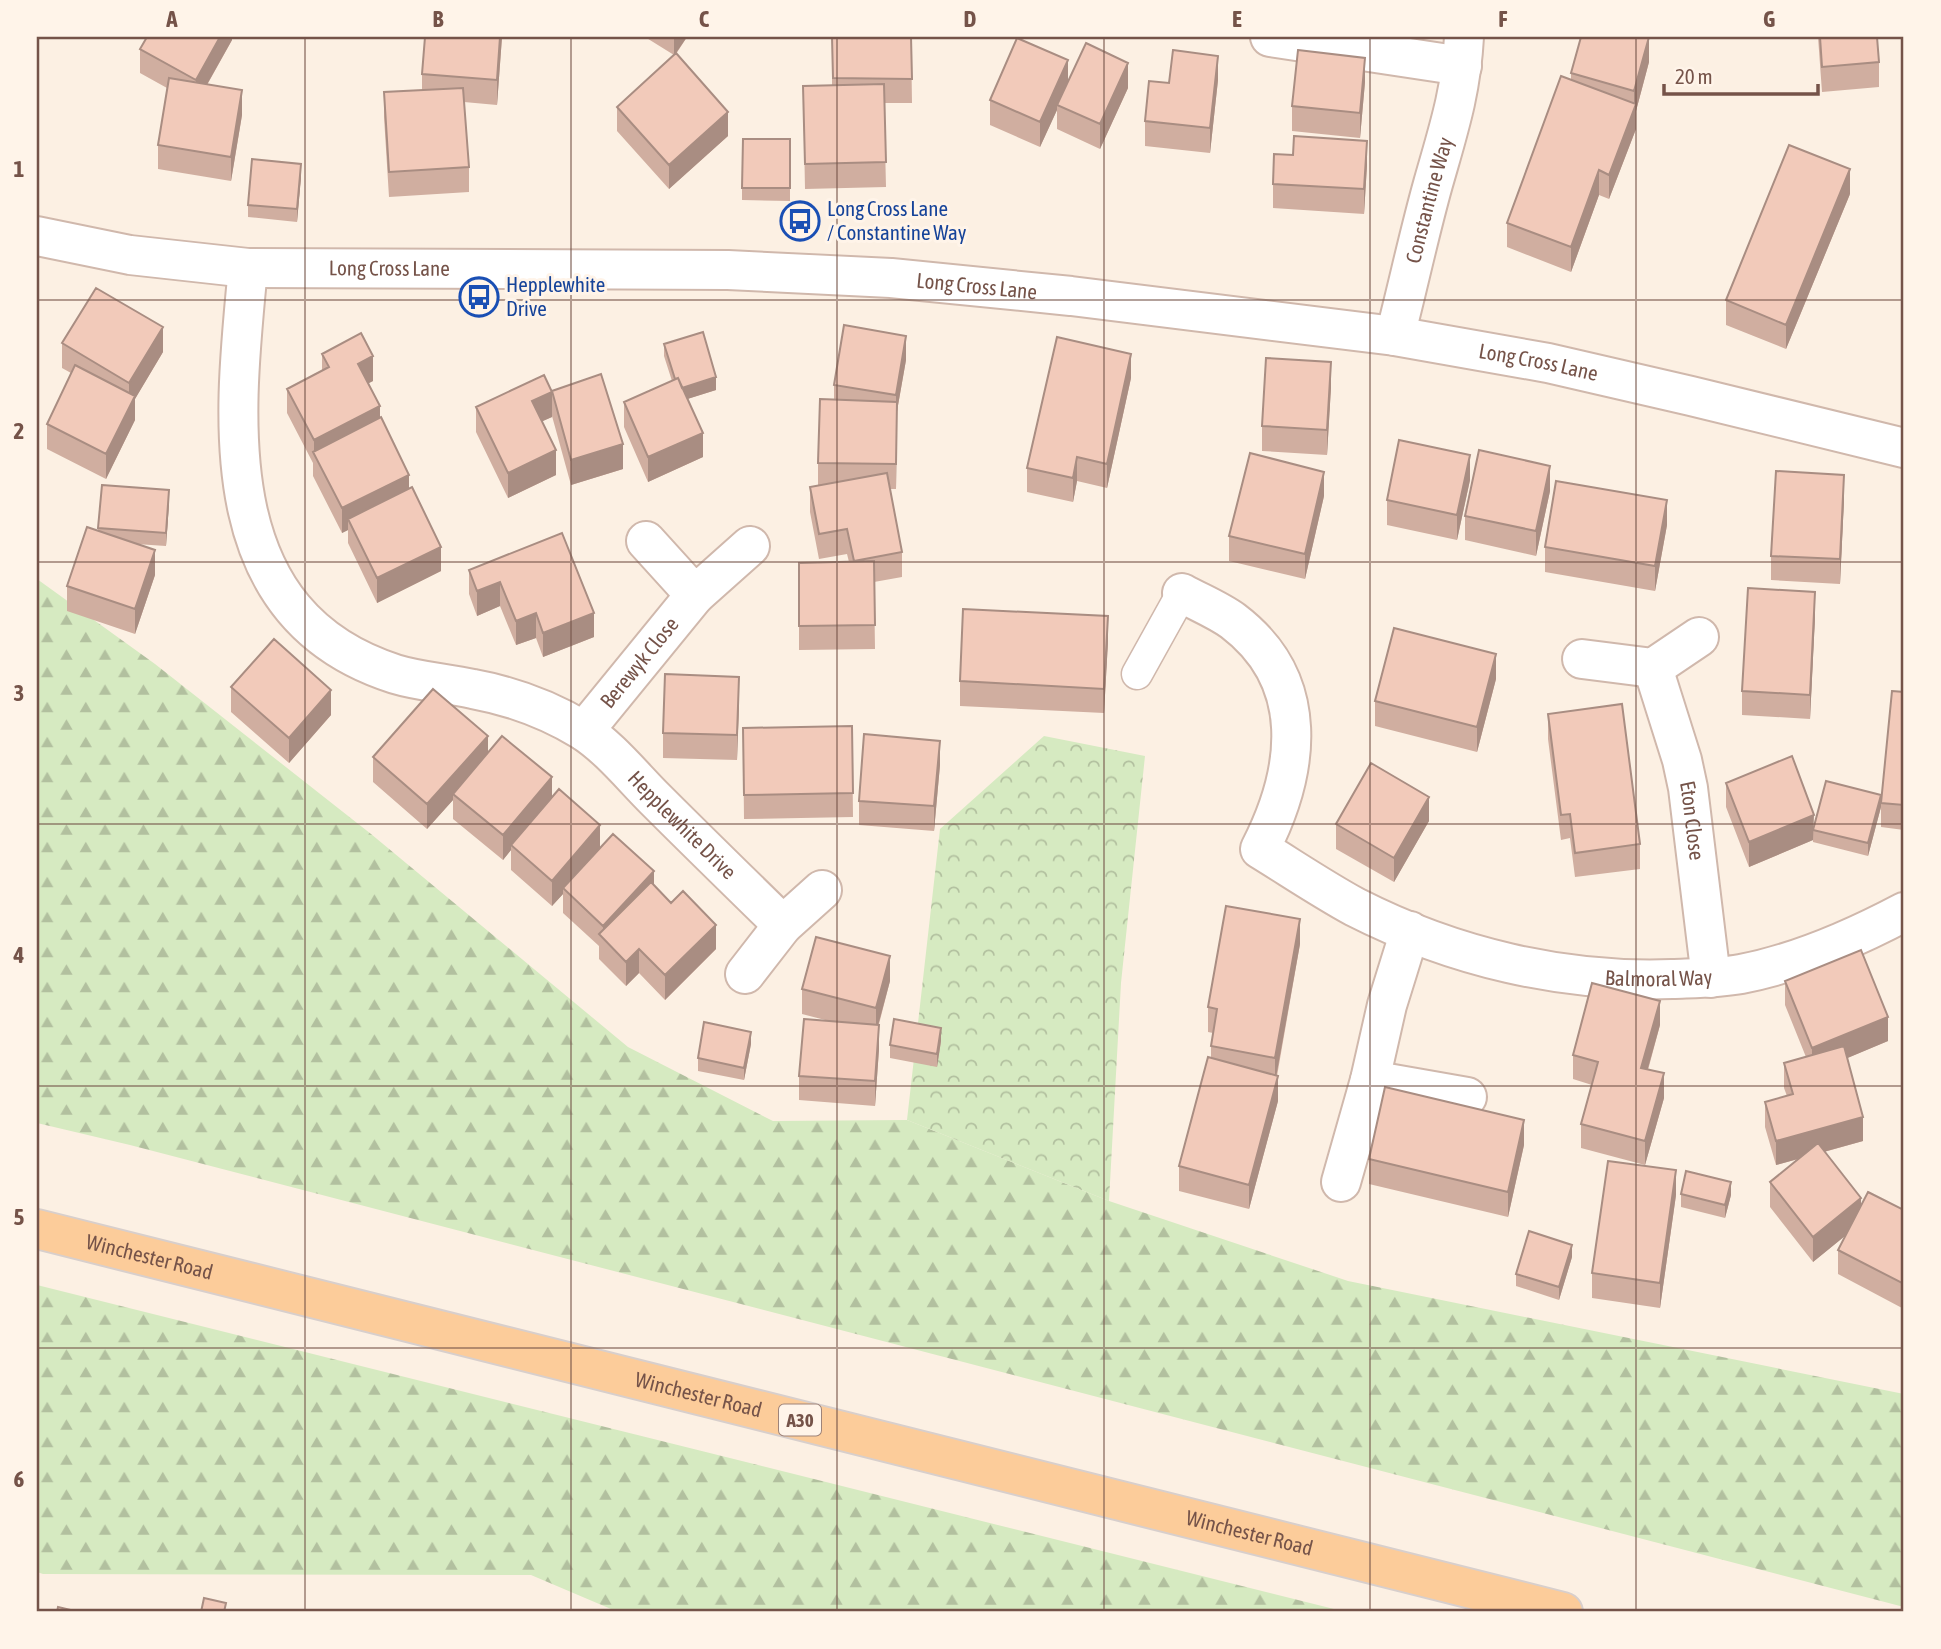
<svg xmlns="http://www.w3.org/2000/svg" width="1941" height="1649" viewBox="0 0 1941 1649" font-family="'Asap Condensed',sans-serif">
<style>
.forest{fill:url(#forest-firs)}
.park{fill:url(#park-crowns)}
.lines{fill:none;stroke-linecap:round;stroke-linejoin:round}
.service-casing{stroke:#d0b8ac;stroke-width:33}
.minor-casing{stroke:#d0b8ac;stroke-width:42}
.primary-casing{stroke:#d8cfcc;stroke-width:42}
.service{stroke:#fff;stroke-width:30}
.minor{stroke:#fff;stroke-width:38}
.primary{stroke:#fccc9a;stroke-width:38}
.wall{fill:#d0aea0}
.shaded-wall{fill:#a98d82}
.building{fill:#f2caba;stroke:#a98d82;stroke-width:2}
.grid{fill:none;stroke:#755349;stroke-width:2;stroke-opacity:0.55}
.labels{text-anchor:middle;stroke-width:6;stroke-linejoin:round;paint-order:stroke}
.shield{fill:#fff4e9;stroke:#9e8379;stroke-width:2}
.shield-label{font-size:19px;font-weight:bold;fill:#755349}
.street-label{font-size:21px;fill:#755349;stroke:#fff4e9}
.transit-label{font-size:21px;fill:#164399;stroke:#fff4e9;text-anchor:start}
.neatline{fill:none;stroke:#755349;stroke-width:2.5}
.grid-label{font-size:23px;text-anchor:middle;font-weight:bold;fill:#755349}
</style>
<defs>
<pattern id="forest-firs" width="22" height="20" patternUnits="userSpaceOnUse" patternTransform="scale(1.75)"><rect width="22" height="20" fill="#d6eac1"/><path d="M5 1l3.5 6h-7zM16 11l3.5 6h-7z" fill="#b2c09f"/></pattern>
<pattern id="park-crowns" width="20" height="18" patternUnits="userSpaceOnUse" patternTransform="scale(1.75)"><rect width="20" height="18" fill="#d6eac1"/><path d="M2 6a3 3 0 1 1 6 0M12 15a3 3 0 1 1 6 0" fill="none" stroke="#b2c09f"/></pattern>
</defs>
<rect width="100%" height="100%" fill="#fcf0e3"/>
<!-- forest -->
<path class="forest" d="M37,579L155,664L371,834L628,1047L773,1121L907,1120L1109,1201L1348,1281L1904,1394V1607L130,1145L37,1123Z
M37,1285L1346,1612H618L531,1575L43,1574L37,1572Z"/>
<!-- park -->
<path class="park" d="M1044,736L1145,756L1121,983L1109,1201L907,1120L940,829Z"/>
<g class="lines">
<!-- service casing -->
<g class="service-casing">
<path id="service" d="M1137,674L1182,593"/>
</g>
<!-- minor casing -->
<g class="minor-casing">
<g id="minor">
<path d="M1270,37L1462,66"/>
<path id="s1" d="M37,236L130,255L248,268L728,270L891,278L1071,296L1395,336L1548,363L1691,396L1904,448"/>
<path id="s2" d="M248,268C233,422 211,615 395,674C421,682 447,683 473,689C511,696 549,710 582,730C609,747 632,776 655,799C697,841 740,883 783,925"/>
<path id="s3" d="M1395,336C1408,286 1419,234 1433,184C1448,131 1461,93 1464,37"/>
<path d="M646,541L695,595L750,546"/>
<path id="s4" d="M1182,593C1198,602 1218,610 1233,621C1312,681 1300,771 1260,849C1291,868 1322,889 1355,907C1453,957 1563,983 1672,979C1695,978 1718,978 1741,974C1798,963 1853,939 1904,912"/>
<path d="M1582,659L1653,668L1699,637"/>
<path id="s5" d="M1653,668L1682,760L1688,788L1711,978"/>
<path id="s6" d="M584,731L695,595"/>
<path d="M745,974L783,925L822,890"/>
<path d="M1370,1080L1467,1097"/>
<path d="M1341,1182L1370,1080L1387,1005L1410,931"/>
</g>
</g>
<!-- primary casing -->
<g class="primary-casing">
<g id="primary">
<path id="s7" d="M37,1229L1563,1612"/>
</g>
</g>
<!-- service -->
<use href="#service" class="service"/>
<!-- minor -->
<use href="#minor" class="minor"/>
<!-- primary -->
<use href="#primary" class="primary"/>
</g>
<!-- wall -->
<path class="wall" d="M232,37V40L207,85L242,115L231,181L158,169V145L167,88L140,73V49Z
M502,37L497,105L464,102L469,167V192L389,197L384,117V92L422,90V74Z
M645,37H687L676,54L728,136L669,189L617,131V107L674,55Z
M832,37H911L912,103H884L886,187L805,189L803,86L832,85Z
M1818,37H1877L1879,62V87L1822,92Z
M1649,62L1636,111V129L1609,199L1599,195L1571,272L1507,247V223L1571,80V73Z
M1218,80L1210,153L1145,146V121L1169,83Z
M1068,81L1128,88L1100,149L1057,129V110L1040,147L990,125V100Z
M1365,82L1360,138L1292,131V106Z
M790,139V201L742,200V188Z
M1293,155L1367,165L1364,214L1273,208V184Z
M301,177L297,222L248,217V205Z
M1850,194L1786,349L1726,325V300Z
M62,343L163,352L135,399V420L106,479L47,449V424L71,373L62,368Z
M664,344L716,390L687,399L703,457L648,482L624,427V402L672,381L664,356Z
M322,354L373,381L368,383L380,418L409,489L441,571L377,603L348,543V530L342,533L313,476V463L287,413V389L322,371Z
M906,360L897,411L896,489H890L902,552V577L874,582L875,649L799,650V563L849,562L847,554L819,559L810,512V487L818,486V463L834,400V385Z
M1131,378L1107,488L1077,481L1073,502L1027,492V468Z
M1331,387L1327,455L1262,451V426Z
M552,391L623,469L571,485L552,416Z
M476,407L552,417L542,421L556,475L508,498L476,432Z
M1470,480L1457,540L1387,525V500Z
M1550,491L1536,556L1465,540V516Z
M1324,496L1305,579L1229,561V536Z
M1844,500L1840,584L1771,580V556Z
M169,503L166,546L136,544L155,575L135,634L67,611V586L98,531V528Z
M1667,525L1655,591L1545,572V547Z
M562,533L594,637L543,657L536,638L516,645L500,606L477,616L469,594V570Z
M1815,617L1810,719L1742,715V691Z
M1108,641L1104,713L960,706V681Z
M1496,679L1477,752L1375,726V701Z
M231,687L331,715L289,763L231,712Z
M1904,692V830L1881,827V803Z
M739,701L737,760L663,758V733Z
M1548,714L1640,844V869L1575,877L1570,838L1561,840L1548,739Z
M852,726L853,817L744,819L743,728Z
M488,753L552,798L600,847L654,885L716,949L665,1000L639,973L626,986L599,959V946L563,913V894L552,906L511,870V850L503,860L453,819V800L427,829L373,782V757Z
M940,765L934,831L859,825V801Z
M1726,783L1814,828L1881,807L1868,856L1813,842V840L1749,867L1726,807Z
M1429,821L1394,882L1336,849V824Z
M1300,944L1277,1076L1278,1101L1249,1209L1179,1191V1166L1211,1058V1046L1213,1033L1208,1032V1007Z
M890,981L879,1024V1049L875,1106L799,1100V1076L829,1021L802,1014V989Z
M1785,981L1888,1041L1847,1058L1863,1141L1824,1152L1861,1205L1904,1210L1902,1308L1838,1274V1250L1846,1235L1813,1262L1770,1207V1182L1798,1159L1776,1165L1765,1127V1102L1787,1096L1784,1088V1063L1806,1057L1785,1005Z
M1660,1025L1648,1070L1664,1098L1645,1165L1581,1148V1124L1592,1085L1573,1079V1055Z
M941,1041L937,1067L890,1058V1045Z
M751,1044L744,1080L698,1071V1058Z
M1524,1145L1508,1217L1369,1184V1159Z
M1681,1194L1731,1195L1725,1218L1681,1207Z
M1676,1195L1660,1308L1592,1298V1273Z
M1572,1257L1559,1300L1516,1286V1274Z"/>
<!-- shaded-wall -->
<path class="shaded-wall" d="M220,37H232V40L196,104V80Z
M500,37H502L497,105V80Z
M674,37H687L674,56Z
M1649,37V62L1636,111V129L1609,199V175L1634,108V91Z
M1218,56V80L1210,153V128Z
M1365,58V82L1360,138V113Z
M1068,60V85L1057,105V110L1040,147V122Z
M1128,63V88L1100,149V124Z
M242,90V115L231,181V157Z
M728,112V136L669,189V165Z
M1367,141V165L1364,214V189Z
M301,164V177L297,222V209Z
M1850,169V194L1786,349V325Z
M1599,170V195L1571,272V247Z
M163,327V352L135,399V420L106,479V454L129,407V383Z
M906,336V360L897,411L896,489V395Z
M1131,354V378L1107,488V464Z
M373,356V381L358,389V364Z
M1331,362V387L1327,455V430Z
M716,377V390L678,402V389Z
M552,392V417L532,426V401Z
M380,406V431L314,453V440Z
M703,433V457L648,482V457Z
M623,444V469L571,485V460Z
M556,450V475L508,498V473Z
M1470,455V480L1457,540V515Z
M1077,457V481L1073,502V478Z
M1550,466V491L1536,556V531Z
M1324,472V496L1305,579V554Z
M409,475V499L348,519V530L342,533V508Z
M1844,475V500L1840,584V559Z
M169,490V503L166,546V533Z
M1667,500V525L1655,591V566Z
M441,547V571L377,603V578Z
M155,550V575L135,634V609Z
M500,582V606L477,616V591Z
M1815,592V617L1810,719V695Z
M536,613V638L516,645V621Z
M594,613V637L543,657V633Z
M1108,616V641L1104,713V689Z
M1496,654V679L1477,752V727Z
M739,677V701L737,760V735Z
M331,690V715L289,763V738Z
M488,736V761L453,794V800L427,829V804Z
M940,741V765L934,831V806Z
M552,777V801L511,845V850L503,860V835Z
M1881,795V807L1868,856V843Z
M1429,797V821L1394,882V858Z
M1814,815L1813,840L1749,867V842Z
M600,825V850L563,888V894L552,906V881Z
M654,871V896L603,938V926Z
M1300,919V944L1275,1083V1058Z
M716,925V949L665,1000V975Z
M639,949V973L626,986V962Z
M890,956V981L876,1033V1008Z
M1660,1001V1025L1641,1093V1068Z
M1888,1017V1041L1812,1073V1048Z
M879,1025V1049L875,1106V1081Z
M941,1028V1041L937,1067V1054Z
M751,1032V1044L744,1080V1068Z
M1664,1073V1098L1645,1165V1141Z
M1278,1076V1101L1249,1209V1185Z
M1863,1117V1141L1776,1165V1141Z
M1524,1120V1145L1508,1217V1192Z
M1676,1170V1195L1660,1308V1283Z
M1731,1182V1195L1725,1218V1205Z
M1861,1198V1223L1813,1262V1237Z
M1572,1245V1257L1559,1300V1287Z
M1904,1279V1304L1902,1308V1283Z"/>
<!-- building -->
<path class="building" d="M147,37H220L196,80L140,49Z
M425,37H500L497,80L422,74Z
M832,37H911L912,79L833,78Z
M1581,37H1649L1634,91L1571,73Z
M1820,37H1877L1879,62L1822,67Z
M1017,38L1068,60L1040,122L990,100Z
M1086,43L1128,63L1100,124L1057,105Z
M1173,50L1218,56L1210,128L1145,121L1149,81L1169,83Z
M1298,50L1365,58L1360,113L1292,106Z
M676,53L728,112L669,165L617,107Z
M1561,76L1636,104L1609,175L1599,170L1571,247L1507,223Z
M169,78L242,90L231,157L158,145Z
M884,84L886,162L805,164L803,86Z
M463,88L469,167L389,172L384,92Z
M1294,136L1367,141L1364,189L1273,184L1274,154L1293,155Z
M743,139H790V188H742Z
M1789,145L1850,169L1786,325L1726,300Z
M252,159L301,164L297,209L248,205Z
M96,288L163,327L129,383L62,343Z
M844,325L906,336L896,395L834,385Z
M703,332L716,377L682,388L678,378L675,379L664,344Z
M361,333L373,356L358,364L380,406L314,440L287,389L329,367L322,354Z
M1057,337L1131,354L1107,464L1077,457L1073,478L1027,468Z
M1266,358L1331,362L1327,430L1262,426Z
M75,365L135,396L106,454L47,424Z
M601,374L623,444L571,460L552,391Z
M544,375L552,392L532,401L556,450L508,473L476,407Z
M678,378L703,433L648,457L624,402Z
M820,399L897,402L896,464L818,463Z
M381,417L409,475L342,508L313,452Z
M1399,440L1470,455L1457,515L1387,500Z
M1479,450L1550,466L1536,531L1465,516Z
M1250,453L1324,472L1305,554L1229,536Z
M1776,471L1844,475L1840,559L1771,556Z
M887,473L902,552L854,561L847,529L819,534L810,487Z
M1556,481L1667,500L1655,566L1545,547Z
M102,485L169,490L166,533L98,528Z
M412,487L441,547L377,578L348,519Z
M87,527L155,550L135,609L67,586Z
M562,533L594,613L543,633L536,613L516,621L500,582L477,591L469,570Z
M874,561L875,625L799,626V563Z
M1748,588L1815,592L1810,695L1742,691Z
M963,609L1108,616L1104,689L960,681Z
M1394,628L1496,654L1477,727L1375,701Z
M274,639L331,690L289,738L231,687Z
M665,674L739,677L737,735L663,733Z
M433,689L488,736L427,804L373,757Z
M1892,691L1904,692V805L1881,803Z
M1622,704L1640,844L1575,853L1570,814L1561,815L1548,714Z
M852,726L853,793L744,795L743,728Z
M864,734L940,741L934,806L859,801Z
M502,736L552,777L503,835L453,794Z
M1792,756L1814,815L1749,842L1726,783Z
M1371,763L1429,797L1394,858L1336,824Z
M1826,781L1881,795L1868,843L1813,830Z
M559,789L600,825L552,881L511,845Z
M613,834L654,871L603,926L563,888Z
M651,882L671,903L683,891L716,925L665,975L639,949L626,962L599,934Z
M1226,906L1300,919L1275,1058L1211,1046L1217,1009L1208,1007Z
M816,937L890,956L876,1008L802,989Z
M1861,950L1888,1017L1812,1048L1785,981Z
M1592,983L1660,1001L1641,1068L1664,1073L1645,1141L1581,1124L1598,1062L1573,1055Z
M804,1019L879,1025L875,1081L799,1076Z
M894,1019L941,1028L937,1054L890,1045Z
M704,1022L751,1032L744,1068L698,1058Z
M1844,1046L1863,1117L1776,1141L1765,1102L1793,1094L1784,1063Z
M1208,1057L1278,1076L1249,1185L1179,1166Z
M1385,1087L1524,1120L1508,1192L1369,1159Z
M1818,1143L1861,1198L1813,1237L1770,1182Z
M1608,1161L1676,1170L1660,1283L1592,1273Z
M1686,1171L1731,1182L1725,1205L1681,1194Z
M1868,1192L1904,1210V1279L1902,1283L1838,1250Z
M1529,1231L1572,1245L1559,1287L1516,1274Z
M204,1598L226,1603L224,1612H201Z
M58,1607L79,1612H57Z"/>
<!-- grid -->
<path class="grid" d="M305,37V1612M571,37V1612M837,37V1612M1104,37V1612M1370,37V1612M1636,37V1612M37,300H1904M37,562H1904M37,824H1904M37,1086H1904M37,1348H1904"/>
<!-- icons -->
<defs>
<g id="bus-ring" transform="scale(2.0125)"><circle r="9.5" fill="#fff4e9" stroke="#1a4fb4" stroke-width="1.5"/><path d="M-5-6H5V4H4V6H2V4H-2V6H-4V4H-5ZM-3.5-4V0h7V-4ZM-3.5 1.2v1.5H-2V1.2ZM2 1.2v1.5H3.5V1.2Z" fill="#1a4fb4"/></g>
</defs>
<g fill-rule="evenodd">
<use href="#bus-ring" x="800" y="221"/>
<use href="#bus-ring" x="479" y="297"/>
</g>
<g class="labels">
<!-- shield labels -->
<rect class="shield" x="779" y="1404.5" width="42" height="31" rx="5"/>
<g class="shield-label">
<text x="800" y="1427">A30</text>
</g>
<!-- street labels -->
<g class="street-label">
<text dy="7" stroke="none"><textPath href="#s3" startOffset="140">Constantine Way</textPath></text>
<text dy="7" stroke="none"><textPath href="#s1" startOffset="355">Long Cross Lane</textPath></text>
<text dy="7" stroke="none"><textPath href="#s1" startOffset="943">Long Cross Lane</textPath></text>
<text dy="7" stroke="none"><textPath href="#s1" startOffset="1510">Long Cross Lane</textPath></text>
<text dy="7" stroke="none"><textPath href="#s6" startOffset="88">Berewyk Close</textPath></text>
<text dy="7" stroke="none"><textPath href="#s5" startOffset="158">Eton Close</textPath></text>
<text dy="7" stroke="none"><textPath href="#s2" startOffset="810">Hepplewhite Drive</textPath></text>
<text dy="7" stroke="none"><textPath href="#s4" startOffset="737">Balmoral Way</textPath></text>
<text dy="7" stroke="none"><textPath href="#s7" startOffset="116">Winchester Road</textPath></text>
<text dy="7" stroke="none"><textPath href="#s7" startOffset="682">Winchester Road</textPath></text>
<text dy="7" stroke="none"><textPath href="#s7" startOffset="1250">Winchester Road</textPath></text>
</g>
<!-- transit labels -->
<g class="transit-label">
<text x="827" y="216">Long Cross Lane<tspan x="827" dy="24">/ Constantine Way</tspan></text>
<text x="506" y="292">Hepplewhite<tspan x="506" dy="24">Drive</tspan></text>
</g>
</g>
<!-- border -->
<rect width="1941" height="1649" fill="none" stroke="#fff4e9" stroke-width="77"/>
<!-- scale -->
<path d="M1664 84v10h154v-10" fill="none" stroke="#755349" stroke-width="3.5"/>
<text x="1675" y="84" font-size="21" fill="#755349" stroke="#fff4e9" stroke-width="5" paint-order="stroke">20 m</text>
<rect x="38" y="38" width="1864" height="1572" class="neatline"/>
<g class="grid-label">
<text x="172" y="27">A</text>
<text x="438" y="27">B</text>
<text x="704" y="27">C</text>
<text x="970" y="27">D</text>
<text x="1237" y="27">E</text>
<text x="1503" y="27">F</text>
<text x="1769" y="27">G</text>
<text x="19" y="177">1</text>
<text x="19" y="439">2</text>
<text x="19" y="701">3</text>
<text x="19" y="963">4</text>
<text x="19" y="1225">5</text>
<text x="19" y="1487">6</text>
</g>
</svg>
